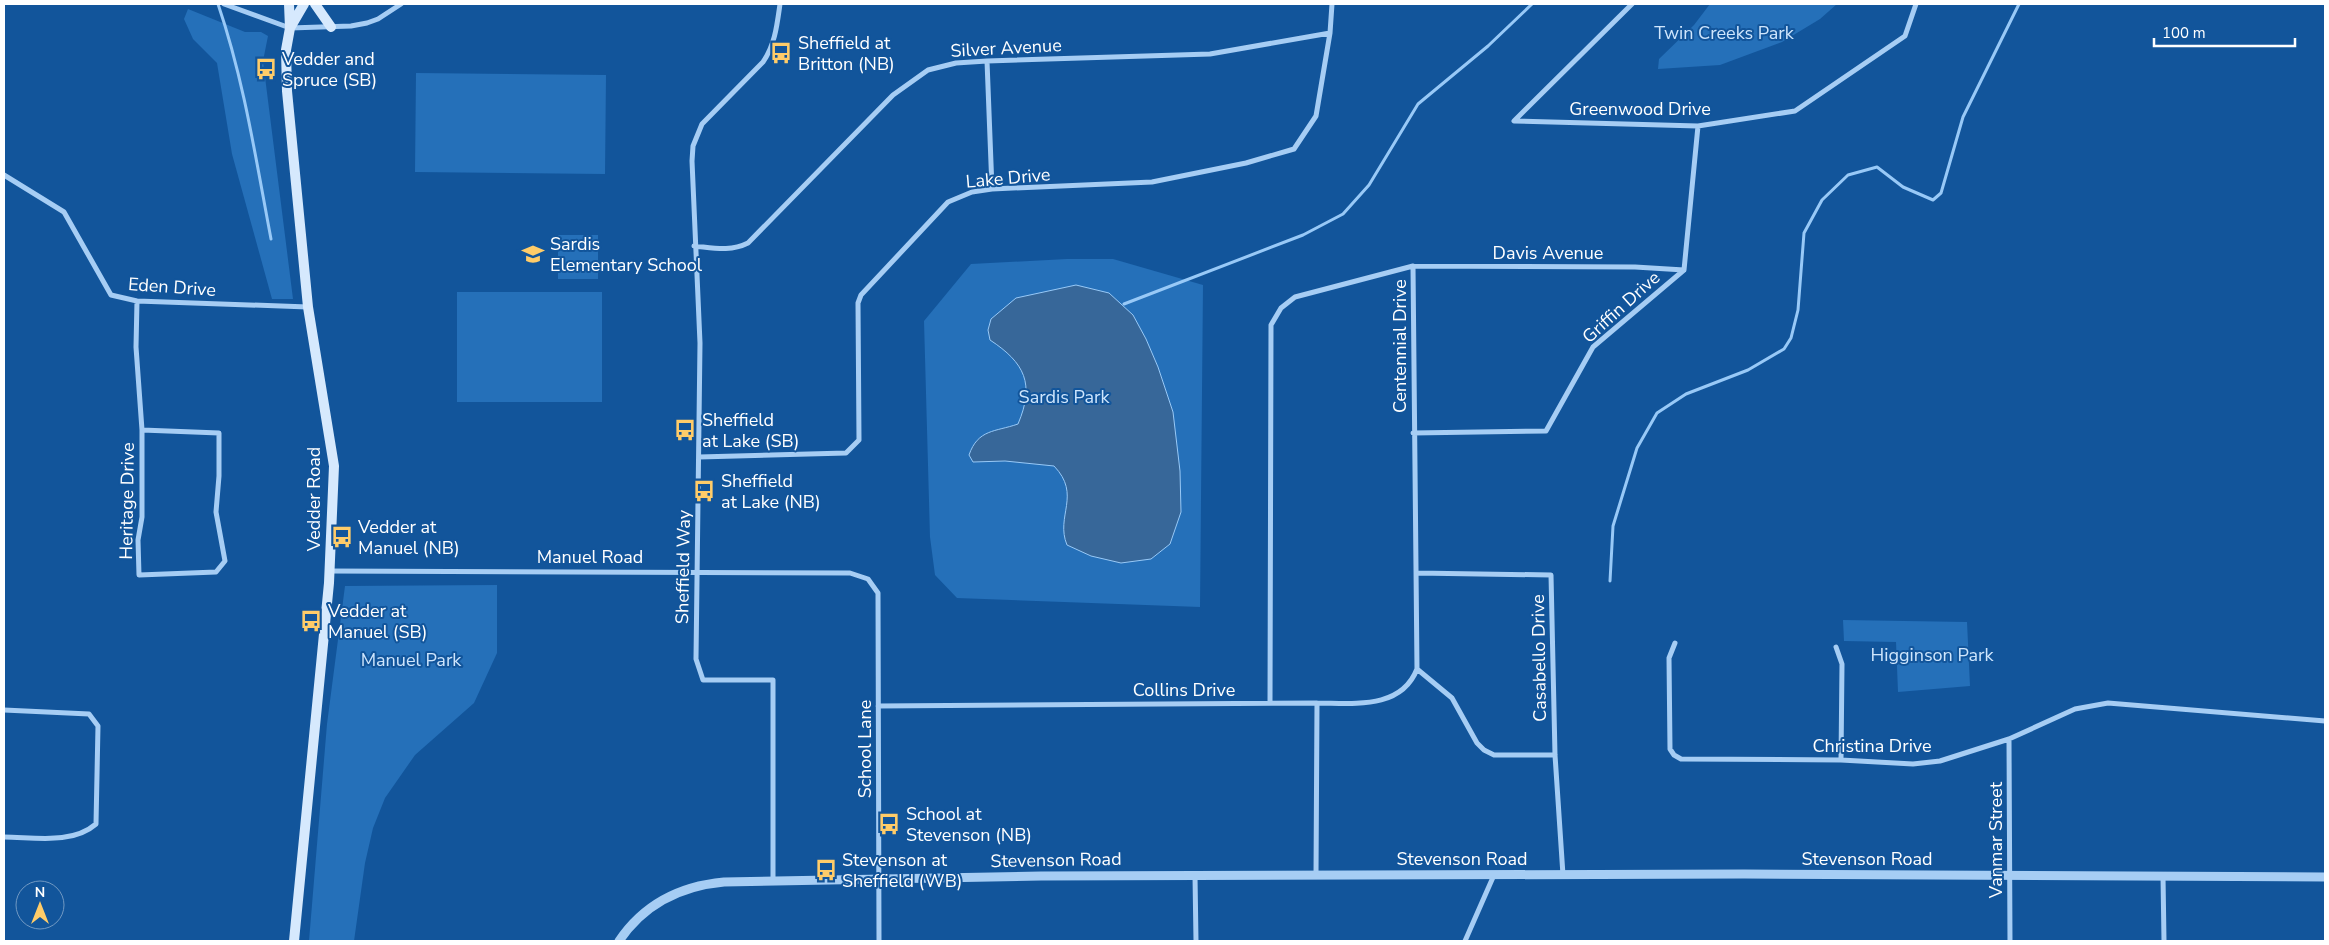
<svg xmlns="http://www.w3.org/2000/svg" width="2329" height="945" viewBox="0 0 2329 945" font-family="'Nunito Sans',sans-serif">
<style>
.green{fill:#2570b9}
.water{fill:#376799;stroke:#98c9f7}
.lines{fill:none;stroke-linecap:round;stroke-linejoin:round}
.stream{stroke:#98c9f7;stroke-width:3}
.minor{stroke:#a6cdf4;stroke-width:5}
.tertiary{stroke:#a6cdf4;stroke-width:9}
.secondary{stroke:#d6e9fd;stroke-width:10}
.labels{text-anchor:middle;stroke-width:4;stroke-linejoin:round;paint-order:stroke}
.park-label{font-size:18px;fill:#cfe6fd;stroke:#12559b}
.poi-label{font-size:18px;fill:#fff;stroke:#12559b;text-anchor:start}
.street-label{font-size:18px;fill:#fff;stroke:#12559b}
</style>
<rect width="100%" height="100%" fill="#12559b"/>
<!-- green -->
<path class="green" d="M1710,4H1837L1820,19L1782,42L1720,65L1658,69L1659,59L1694,25Z
M188,9L245,32H261L268,36L263,61L293,299H272L232,154L217,63L193,39L184,19Z
M416,73L606,75L605,174L415,172Z
M558,235H598V279H558Z
M1067,259H1113L1203,285L1200,607L957,598L935,575L930,537L924,321L971,264Z
M457,292H602V402H457Z
M497,585V653L474,703L415,755L385,798L373,828L365,863L354,941H309L327,724L345,586Z
M1843,620L1967,622L1970,686L1898,692L1896,642L1844,641Z"/>
<!-- water -->
<path class="water" d="M1076,285L1109,293L1133,315L1146,339L1158,367L1173,412L1180,471L1181,512L1170,544L1151,559L1121,563L1091,556L1067,545C1055,516 1082,495 1054,466L1005,461L973,462L969,455C978,429 995,432 1018,424C1035,384 1025,363 990,340L988,330L991,319L1016,298Z"/>
<g class="lines">
<!-- stream -->
<path class="stream" d="M218,4C244,80 256,160 271,239
M1124,304L1303,235L1343,214L1369,185L1418,104L1488,46L1532,4
M1610,581L1613,526L1637,448L1657,413L1686,394L1748,370L1784,349L1791,338L1798,310L1804,233L1822,200L1848,175L1877,167L1903,187L1933,200L1941,193L1963,117L2019,4"/>
<!-- minor -->
<path class="minor" d="M224,4L290,28L351,26L367,23L378,19L401,4
M1632,4L1514,121L1698,126L1795,111L1905,36L1916,4
M987,61L992,189
M4,175L64,212L111,295L137,301L308,307
M694,246C714,248 730,252 748,243L893,95L928,70L956,63L987,61L1210,54L1330,33
M1413,266L1635,267L1684,270
M137,301L136,347L142,430V517L138,540L139,575L216,572L225,561L216,512L219,476V433L142,430
M1413,433L1546,431L1593,347L1684,270L1698,126
M699,457L846,453L859,440L858,303L861,295L948,202L972,192L992,189L1152,182L1246,163L1294,149L1316,116L1330,33L1332,4
M329,571L850,573L868,579L878,593L879,941
M1417,573L1551,575L1555,755L1563,875
M1675,643L1669,658L1670,749L1674,755L1681,759L1841,760L1913,764L1940,761L2009,739L2075,709L2108,703L2325,721
M1836,647L1842,664L1841,760
M1417,669L1452,698L1477,743L1484,750L1494,755H1555
M1270,703L1271,325L1281,308L1295,297L1413,266L1417,669C1401,710 1353,703 1317,703
M878,706L1317,703L1316,875
M4,710L89,714L98,726L96,824C72,845 33,837 4,837
M2009,739L2010,941
M1195,876L1196,941
M2163,876L2164,941
M773,881V680H703L696,659L700,343L692,161L693,146L702,124L763,62C775,45 777,25 780,4
M1465,941L1494,875"/>
<!-- tertiary -->
<path class="tertiary" d="M619,941C644,904 680,886 724,882L1041,876L1744,874L2325,877"/>
<!-- secondary -->
<path class="secondary" d="M289,4L290,28L286,50L287,91L308,307L334,466L329,583L294,941
M315,4L331,27
M290,28L304,4"/>
</g>
<!-- icons -->
<defs>
<g id="bus-bare" transform="scale(1.725)"><path d="M-5-6H5V4H4V6H2V4H-2V6H-4V4H-5ZM-3.5-4V0h7V-4ZM-3.5 1.2v1.5H-2V1.2ZM2 1.2v1.5H3.5V1.2Z" fill="#ffcc69" stroke="#12559b" stroke-width="2.5" paint-order="stroke"/></g>
<g id="school-bare" transform="scale(1.725)"><path d="M0-5L7-2L0 1L-7-2ZM-4 1L0 2.5L4 1V4Q0 6-4 4Z" fill="#ffcc69" stroke="#12559b" stroke-width="2.5" paint-order="stroke"/></g>
</defs>
<g fill-rule="evenodd">
<use href="#bus-bare" x="781" y="53"/>
<use href="#bus-bare" x="266" y="69"/>
<use href="#school-bare" x="533" y="254"/>
<use href="#bus-bare" x="685" y="430"/>
<use href="#bus-bare" x="704" y="491"/>
<use href="#bus-bare" x="342" y="537"/>
<use href="#bus-bare" x="311" y="621"/>
<use href="#bus-bare" x="889" y="824"/>
<use href="#bus-bare" x="826" y="870"/>
</g>
<g class="labels">
<!-- park labels -->
<g class="park-label">
<text x="1724" y="39">Twin Creeks Park</text>
<text x="1064" y="403">Sardis Park</text>
<text x="1932" y="661">Higginson Park</text>
<text x="411" y="666">Manuel Park</text>
</g>
<!-- poi labels -->
<g class="poi-label">
<text x="798" y="49">Sheffield at<tspan x="798" dy="21">Britton (NB)</tspan></text>
<text x="282" y="65">Vedder and<tspan x="282" dy="21">Spruce (SB)</tspan></text>
<text x="550" y="250">Sardis<tspan x="550" dy="21">Elementary School</tspan></text>
<text x="702" y="426">Sheffield<tspan x="702" dy="21">at Lake (SB)</tspan></text>
<text x="721" y="487">Sheffield<tspan x="721" dy="21">at Lake (NB)</tspan></text>
<text x="358" y="533">Vedder at<tspan x="358" dy="21">Manuel (NB)</tspan></text>
<text x="328" y="617">Vedder at<tspan x="328" dy="21">Manuel (SB)</tspan></text>
<text x="906" y="820">School at<tspan x="906" dy="21">Stevenson (NB)</tspan></text>
<text x="842" y="866">Stevenson at<tspan x="842" dy="21">Sheffield (WB)</tspan></text>
</g>
<!-- street labels -->
<g class="street-label">
<text transform="translate(1006 48) rotate(-3)" y="6">Silver Avenue</text>
<text x="1640" y="115">Greenwood Drive</text>
<text transform="translate(1008 178) rotate(-5)" y="6">Lake Drive</text>
<text x="1548" y="259">Davis Avenue</text>
<text transform="translate(172 287) rotate(4)" y="6">Eden Drive</text>
<text transform="translate(1621 307) rotate(-42)" y="6">Griffin Drive</text>
<text transform="translate(1400 346) rotate(-90)" y="6">Centennial Drive</text>
<text transform="translate(314 499) rotate(-90)" y="6">Vedder Road</text>
<text transform="translate(127 501) rotate(-89)" y="6">Heritage Drive</text>
<text x="590" y="563">Manuel Road</text>
<text transform="translate(683 567) rotate(-89)" y="6">Sheffield Way</text>
<text transform="translate(1539 658) rotate(-91)" y="6">Casabello Drive</text>
<text x="1184" y="696">Collins Drive</text>
<text x="1872" y="752">Christina Drive</text>
<text transform="translate(865 749) rotate(-90)" y="6">School Lane</text>
<text transform="translate(1996 840) rotate(-90)" y="6">Vanmar Street</text>
<text x="1462" y="865">Stevenson Road</text>
<text x="1867" y="865">Stevenson Road</text>
<text transform="translate(1056 860) rotate(-1)" y="6">Stevenson Road</text>
</g>
</g>
<!-- border -->
<rect width="2329" height="945" fill="none" stroke="#ffffff" stroke-width="10"/>
<!-- north arrow -->
<g transform="translate(40 905)"><circle r="24" fill="#12559b" stroke="#7199c3"/>
<path d="M0-4L9 19L0 12L-9 19Z" fill="#ffcc69"/>
<text y="-8" font-size="14" font-weight="bold" text-anchor="middle" fill="#ffffff">N</text>
</g>
<!-- scale -->
<path d="M2154 38v8h141v-8" fill="none" stroke="#ffffff" stroke-width="2.5"/>
<text x="2162" y="38" font-size="15" fill="#ffffff" stroke="#12559b" stroke-width="4" paint-order="stroke">100 m</text>
</svg>
